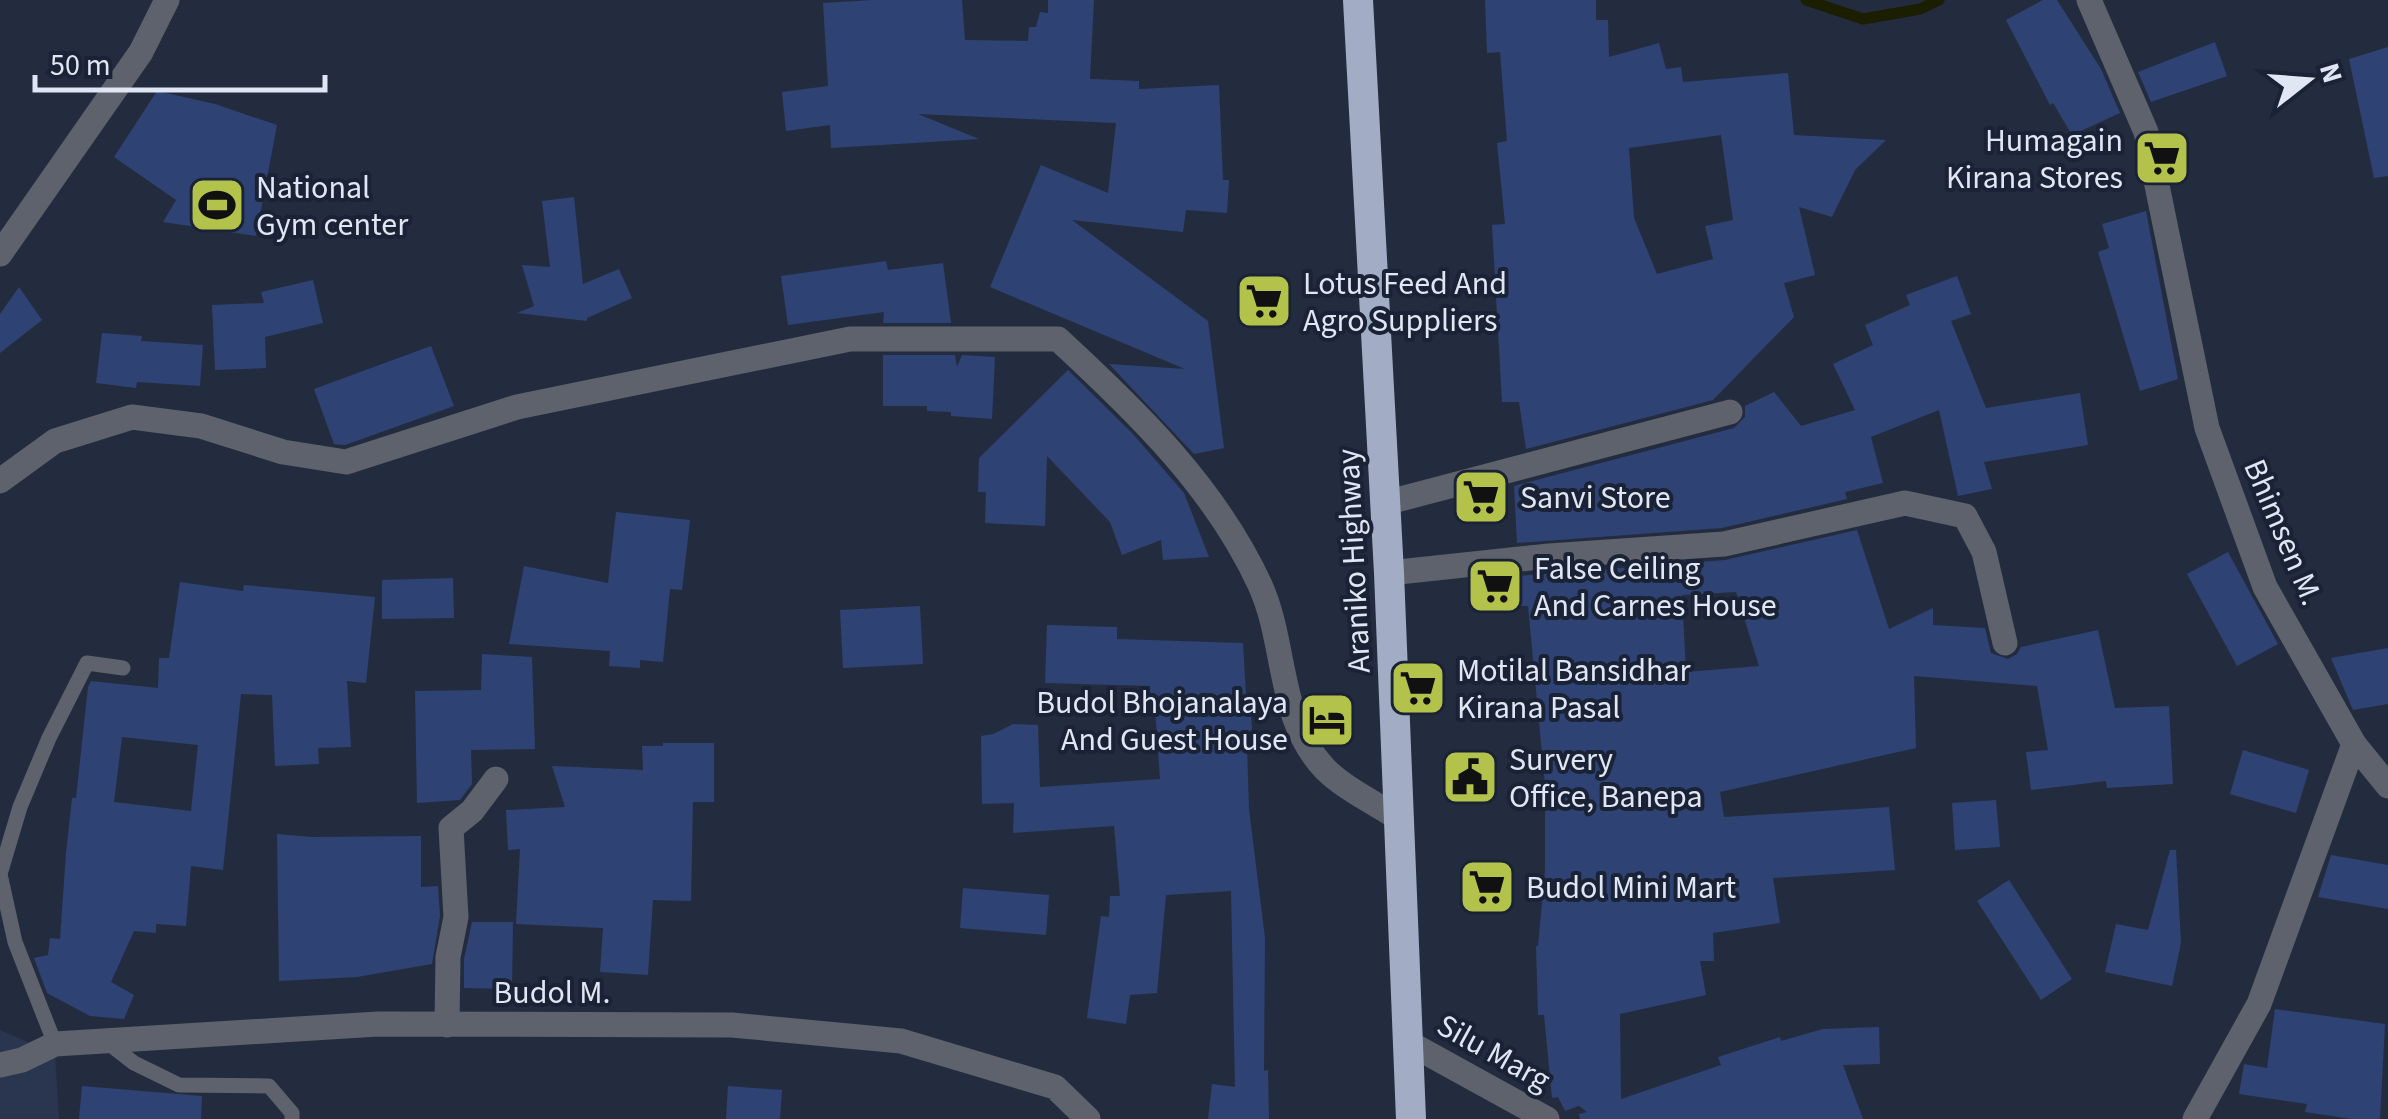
<svg xmlns="http://www.w3.org/2000/svg" width="2388" height="1119" viewBox="0 0 2388 1119" font-family="'Source Sans 3',sans-serif">
<style>
.built{fill:#2a354f}
.lines{fill:none;stroke-linecap:round;stroke-linejoin:round}
.stream{stroke:#1b1f00;stroke-width:11}
.building{fill:#2f4274;fill-rule:evenodd}
.lane{stroke:#5e626c;stroke-width:15}
.street{stroke:#5e626c;stroke-width:25}
.highway{stroke:#a2adc5;stroke-width:30}
.labels{text-anchor:middle;stroke-width:8;stroke-linejoin:round;paint-order:stroke}
.poi-label{font-size:32px;fill:#e0e6f3;stroke:#1a2235;text-anchor:start}
.street-label{font-size:32px;fill:#e0e6f3;stroke:#1a2235}
</style>
<rect width="100%" height="100%" fill="#232c3f"/>
<!-- built -->
<path class="built" d="M0,1030L55,1054L59,1119H0Z"/>
<g class="lines">
<!-- stream -->
<path class="stream" d="M1806,0L1863,19L1920,9L1939,0"/>
</g>
<!-- building -->
<path class="building" d="M873,0H962L965,40L1028,41L1029,27H1036L1040,12L1048,13V0H1094L1090,79L1139,81V89L1219,85L1223,180H1229L1227,213L1186,210L1183,232L1072,220L1208,321L1224,448L1194,454L1109,364L1185,369L990,287L1041,165L1108,193L1116,123L918,114L979,139L831,148L830,125L786,131L782,92L828,86L823,3Z
M1485,0H1596V20H1608L1609,57L1659,43L1666,69L1681,67L1683,82L1788,73L1794,135L1886,140L1855,170L1832,217L1799,207L1815,275L1784,283L1794,317L1713,400L1526,449L1519,402H1502L1492,225L1505,224L1497,143L1507,141L1500,52L1487,53ZM1721,135L1733,220L1705,226L1713,259L1657,274L1634,218L1629,148Z
M2043,0H2057L2101,69L2120,113L2072,135L2053,103L2050,105L2006,20Z
M2215,42L2227,76L2151,102L2138,72Z
M2388,47V176L2374,178L2349,59Z
M157,91L215,104L277,125L256,236L163,222L176,200L114,157Z
M574,197L583,284L619,269L632,298L587,318V321L517,313L534,306L522,265L550,267L542,201Z
M2146,211L2178,379L2140,391L2098,252L2109,248L2102,224Z
M886,261L888,270L943,263L951,323H883L884,312L788,325L781,276Z
M1957,276L1971,314L1951,321L1986,408L2080,393L2088,445L1984,462L1992,489L1958,496L1939,410L1871,437L1883,483L1845,492L1847,499L1722,528L1517,543L1514,486L1734,428L1745,417V406L1774,392L1801,426L1855,410L1833,364L1873,345L1865,325L1910,305L1906,295Z
M313,280L323,323L265,337L266,368L215,370L212,305L264,303L261,292Z
M19,287L42,320L0,353V314Z
M102,333L142,336L141,341L203,345L200,386L137,382L136,388L96,383Z
M431,346L454,406L345,445L334,444L314,389Z
M883,355H955L957,367L962,355L995,357L992,419L951,416V412L927,411V406H883Z
M1068,370L1133,434L1184,493L1209,557L1163,560L1161,540L1122,555L1110,522L1047,456L1045,526L985,523L986,492H978L979,458Z
M616,512L690,520L682,590L670,589L663,662L640,660V668L609,666L610,651L509,644L524,566L608,583Z
M1857,530L1889,629L1933,608V625L1985,628L1991,653L2008,659L2017,654L2021,647L2098,630L2115,708L2169,706L2173,784L2107,788L2106,781L2031,790L2026,752L2048,750L2037,686L1914,676L1916,748L1720,792L1724,817L1889,807L1895,870L1773,878L1780,923L1713,933L1714,961H1700L1706,995L1620,1014L1621,1099L1721,1065L1718,1057L1780,1037L1781,1041L1823,1029L1879,1027L1880,1064L1843,1065L1863,1119H1580L1579,1114L1587,1112L1579,1106L1565,1111L1558,1097L1552,1098L1544,1015H1538L1536,946H1538L1545,870V785L1528,606H1521L1519,576L1725,560ZM1736,592L1759,666L1686,672L1682,595Z
M2228,552L2278,644L2237,666L2187,574Z
M453,578L454,618L382,619V580Z
M180,582L243,591L244,585L375,597L366,683L347,681L351,747L318,748L319,764L275,766L272,695L241,694L223,870L191,866L186,926L156,924V933L134,931L111,982L134,995L124,1019L90,1016L47,993L34,958L48,955L50,938L60,939L66,853L72,798H76L88,687L91,681L158,688L159,658H169ZM122,737L198,745L191,811L114,802Z
M920,606L923,664L843,668L840,610Z
M1047,625L1117,627V639L1243,643L1247,713H1251L1253,745L1247,746L1249,809L1265,938L1264,1071L1268,1070L1269,1119H1208L1212,1084L1235,1087L1231,891L1166,895L1157,993L1130,995L1126,1024L1087,1018L1101,916L1109,917L1110,896H1120L1114,826L1013,833L1014,803L982,804L981,736L993,734L1013,724L1038,725L1040,787L1160,779L1154,693H1149L1150,686L1045,683Z
M2388,648V704L2353,710L2331,658Z
M482,654L532,657L535,749L471,750L472,784L460,800L417,803L415,691L481,690Z
M663,743H714V802H693L691,901L653,900L648,975L600,972L603,928L516,924L520,849L508,850L506,810L565,807L552,766L643,770L642,746H663Z
M2243,750L2309,770L2296,813L2230,794Z
M1996,800L2000,847L1955,850L1952,803Z
M277,834L312,837L421,836V887L438,886L440,916L432,964L357,977L279,981Z
M2170,850H2176L2181,943L2172,986L2105,972L2116,924L2148,930Z
M2331,855L2388,865V909L2318,897Z
M2009,880L2072,979L2041,1000L1977,901Z
M963,888L1049,895L1046,935L960,928Z
M472,922H513L512,989L464,988V959Z
M2275,1009L2385,1024L2380,1119H2351L2305,1112L2307,1104L2239,1094L2244,1064L2267,1068Z
M82,1086L202,1096L201,1119H79Z
M728,1086L782,1090L780,1119H726Z"/>
<g class="lines">
<!-- lane -->
<path class="lane" d="M107,1042L134,1063L179,1085L269,1086L292,1113V1119
M55,1044L15,942L0,874L20,807L49,738L87,663L123,668"/>
<!-- street -->
<path class="street" d="M2089,0L2146,132L2207,428L2265,587L2354,744L2259,1004L2195,1119
M0,254L141,52L167,0
M0,481L55,441L132,417L201,426L283,452L346,462L517,407L850,339H1058C1136,411 1215,487 1260,585C1287,644 1277,719 1325,769C1345,789 1377,804 1401,820
M1385,503L1730,412
M1389,573L1549,556L1724,544L1905,503L1965,516L1984,552L2005,643
M2354,744L2388,786
M447,1025L448,957L456,917L451,828L472,811L496,779
M1409,1043L1547,1119
M0,1065L22,1060L55,1044L378,1024L732,1025L901,1041L1055,1087L1088,1119"/>
<!-- highway -->
<path class="highway" d="M1358,0L1389,573L1411,1119"/>
</g>
<!-- icons -->
<defs>
<g id="supermarket-square" transform="scale(2.875)"><rect x="-9" y="-9" width="18" height="18" rx="4" fill="#b3c24b" stroke="#1a2235"/><path d="M-6-5.5h2.5l.6 2H6L4.5 2H-2.5L-4.4-4H-6ZM-1.5 3.2a1.3 1.3 0 1 0 .1 0ZM3 3.2a1.3 1.3 0 1 0 .1 0Z" fill="#111"/></g>
<g id="stadium-square" transform="scale(2.875)"><rect x="-9" y="-9" width="18" height="18" rx="4" fill="#b3c24b" stroke="#1a2235"/><path d="M0-5a6.5 5 0 1 0 0 10a6.5 5 0 1 0 0-10ZM-3.5-1.8h7v3.6h-7Z" fill="#111"/></g>
<g id="hotel-square" transform="scale(2.875)"><rect x="-9" y="-9" width="18" height="18" rx="4" fill="#b3c24b" stroke="#1a2235"/><path d="M-6-4.5h1.5V1H6V5H4.5V3h-9V5H-6ZM-4 0a1.8 1.8 0 1 1 3.6 0ZM.5 0V-2.5h3Q6-2.5 6 0Z" fill="#111"/></g>
<g id="civic-square" transform="scale(2.875)"><rect x="-9" y="-9" width="18" height="18" rx="4" fill="#b3c24b" stroke="#1a2235"/><path d="M-.6-6.5H3V-4.5H.6V-3L4-1V1h2V6H-6V1h2V-1L-.6-3ZM-1.2 2.5V6h2.4V2.5Z" fill="#111"/></g>
</defs>
<g fill-rule="evenodd">
<use href="#supermarket-square" x="2162" y="158"/>
<use href="#stadium-square" x="217" y="205"/>
<use href="#supermarket-square" x="1264" y="301"/>
<use href="#supermarket-square" x="1481" y="497"/>
<use href="#supermarket-square" x="1495" y="586"/>
<use href="#supermarket-square" x="1418" y="688"/>
<use href="#hotel-square" x="1327" y="720"/>
<use href="#civic-square" x="1470" y="777"/>
<use href="#supermarket-square" x="1487" y="887"/>
</g>
<g class="labels">
<!-- poi labels -->
<g class="poi-label">
<text x="2123" y="151" text-anchor="end">Humagain<tspan x="2123" dy="37">Kirana Stores</tspan></text>
<text x="256" y="198">National<tspan x="256" dy="37">Gym center</tspan></text>
<text x="1303" y="294">Lotus Feed And<tspan x="1303" dy="37">Agro Suppliers</tspan></text>
<text x="1520" y="508">Sanvi Store</text>
<text x="1534" y="579">False Ceiling<tspan x="1534" dy="37">And Carnes House</tspan></text>
<text x="1457" y="681">Motilal Bansidhar<tspan x="1457" dy="37">Kirana Pasal</tspan></text>
<text x="1288" y="713" text-anchor="end">Budol Bhojanalaya<tspan x="1288" dy="37">And Guest House</tspan></text>
<text x="1509" y="770">Survery<tspan x="1509" dy="37">Office, Banepa</tspan></text>
<text x="1526" y="898">Budol Mini Mart</text>
</g>
<!-- street labels -->
<g class="street-label">
<text transform="translate(2284 532) rotate(67)" y="11">Bhimsen M.</text>
<text transform="translate(1353 561) rotate(-93)" y="11">Araniko Highway</text>
<text x="552" y="1003">Budol M.</text>
<text transform="translate(1494 1052) rotate(29)" y="11">Silu Marg</text>
</g>
</g>
<!-- north arrow -->
<g transform="translate(2308 80) rotate(73)" stroke="#1a2235" stroke-width="8" paint-order="stroke">
<path d="M0-8L18 38L0 25L-18 38Z" fill="#e0e6f3"/>
<text y="-15" font-size="28" font-weight="bold" text-anchor="middle" fill="#e0e6f3">N</text>
</g>
<!-- scale -->
<path d="M35 75v15h290v-15" fill="none" stroke="#e0e6f3" stroke-width="5"/>
<text x="50" y="75" font-size="30" fill="#e0e6f3" stroke="#1a2235" stroke-width="8" paint-order="stroke">50 m</text>
</svg>
